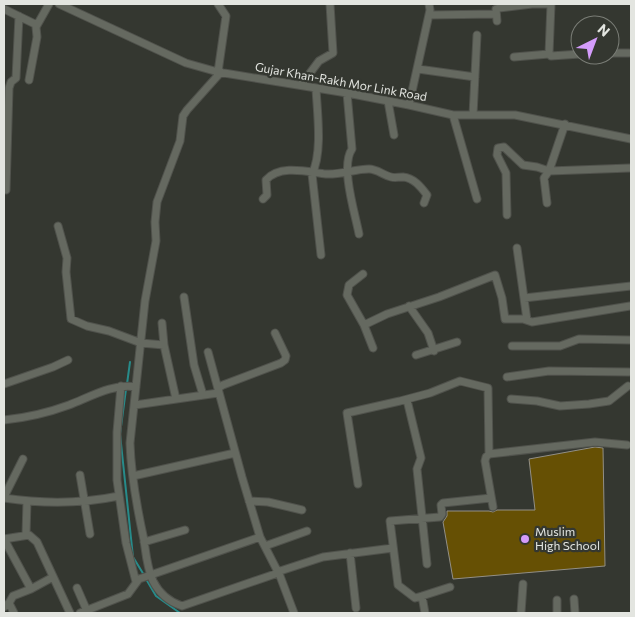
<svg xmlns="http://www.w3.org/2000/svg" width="635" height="617" viewBox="0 0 635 617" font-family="Commissioner,sans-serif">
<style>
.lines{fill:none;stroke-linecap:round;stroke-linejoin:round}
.stream{stroke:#278b8a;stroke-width:2}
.building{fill:#665004;stroke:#928f86}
.minor-casing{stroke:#50524c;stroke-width:9}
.minor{stroke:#656960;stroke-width:7}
.poi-dot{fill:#d49cfb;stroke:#343730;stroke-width:2}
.labels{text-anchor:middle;stroke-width:4.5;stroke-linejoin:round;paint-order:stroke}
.street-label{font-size:12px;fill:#e3e5e0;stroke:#343730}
.poi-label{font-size:12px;fill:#e3e5e0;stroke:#343730;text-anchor:start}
</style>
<rect width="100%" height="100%" fill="#343730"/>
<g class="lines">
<!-- stream -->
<path class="stream" d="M127,384L130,362
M126,389L120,434L133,557L144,575
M146,579L156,596L180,613"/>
</g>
<!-- building -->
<path class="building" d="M595,447L603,448L605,566L453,579L443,522L447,516V511H489L493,512L497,510H535L529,459Z"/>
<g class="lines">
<!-- minor casing -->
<g class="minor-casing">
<path id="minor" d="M59,4L186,63L218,72L347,93L409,105L453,115H515L631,139
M218,4L226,16L218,72
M4,9L37,25
M429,15L496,14
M497,21L496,9L499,8L532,4H551L549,54L551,56L580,54
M610,53H629
M514,57L549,54
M418,69L475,77
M221,72L187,110L183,116L180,141L157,202L155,222L156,241L145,301L130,443C131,476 137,508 144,540C146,554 147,568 153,581C159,593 170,602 182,606L278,573
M29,80L37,37L36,27L49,4
M301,85L319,61L333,53L330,4
M316,88C317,111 323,152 312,174L321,255
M347,93L352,149C340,166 355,213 359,234
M388,101L394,135
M409,105L430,10L429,4
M453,115L477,199
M473,115L477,35
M6,190L9,88L11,82L16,78L19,16
M263,199L267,195L266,180C280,164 308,172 326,174C340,175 355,169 369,169C377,169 383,175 391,177C395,178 398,177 403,177C414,178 421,187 427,195L424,203
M547,203L544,178L549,171L630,168
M507,215L506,173L497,155L498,148L504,147L523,165L537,167L549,171L565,124
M58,226L67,258L66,272L71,319L87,326L109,331L141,343L164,345
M517,248L527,320
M363,274L349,285L347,295L364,325L373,348
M184,297L194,365L203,395
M524,298L631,286
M409,306L428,333L434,351
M162,323L164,345L176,399
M364,325L387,314L439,297L495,275L502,298L505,319H523L532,322L630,306
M512,346H560L579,339L630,340
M208,352L242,477L260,537L280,576L294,613
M416,355L457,342
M507,377L549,371L629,372
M4,384L53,367L68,360
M121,386L117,432V480L126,543L136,582
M218,388L223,385L281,363L285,360L286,356L275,333
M511,399L537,401L560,406L589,404L609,401L628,386
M407,400L421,458L417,469L427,564
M135,405L218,393
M4,420C24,418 50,412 69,405C90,397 113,383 136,387
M80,475L90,534
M133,476L235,453
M358,484L347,413L400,401L430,393L460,381L488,388L489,454
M4,497L23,459
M4,498C43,504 80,504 119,496
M249,501L268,502L302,510
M493,507L485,461L486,457L489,454L595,442L627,445
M26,535L27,501
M4,539L29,535L37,542L70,613
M4,539L31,589
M144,542L185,530
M265,546L307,531
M350,553L356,608
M277,572L323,557L393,548
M77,588L87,611
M422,596L450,587
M574,599L575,613
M557,600V613
M9,603L13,596L31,589L53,577
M4,607L9,603L14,613
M80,613L128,594L139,579L260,537
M425,613L422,596L415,598L398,585L390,521L440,517L442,514L441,505L443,503L491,498
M521,613L523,584"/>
</g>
<!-- minor -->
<use href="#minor" class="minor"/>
</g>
<!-- markers -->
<circle class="poi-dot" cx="525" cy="539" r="5"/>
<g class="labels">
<!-- street labels -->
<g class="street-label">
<text transform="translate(341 82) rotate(10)" y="4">Gujar Khan-Rakh Mor Link Road</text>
</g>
<!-- poi labels -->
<g class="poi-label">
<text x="535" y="536">Muslim<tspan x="535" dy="14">High School</tspan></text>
</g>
</g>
<!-- border -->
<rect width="635" height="617" fill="none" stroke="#e3e5e0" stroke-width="10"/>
<!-- north arrow -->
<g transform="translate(595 40) rotate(42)"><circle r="24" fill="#343730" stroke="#7a7d76"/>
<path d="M0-4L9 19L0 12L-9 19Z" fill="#d49cfb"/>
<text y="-8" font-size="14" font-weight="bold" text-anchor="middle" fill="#e3e5e0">N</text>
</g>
</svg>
